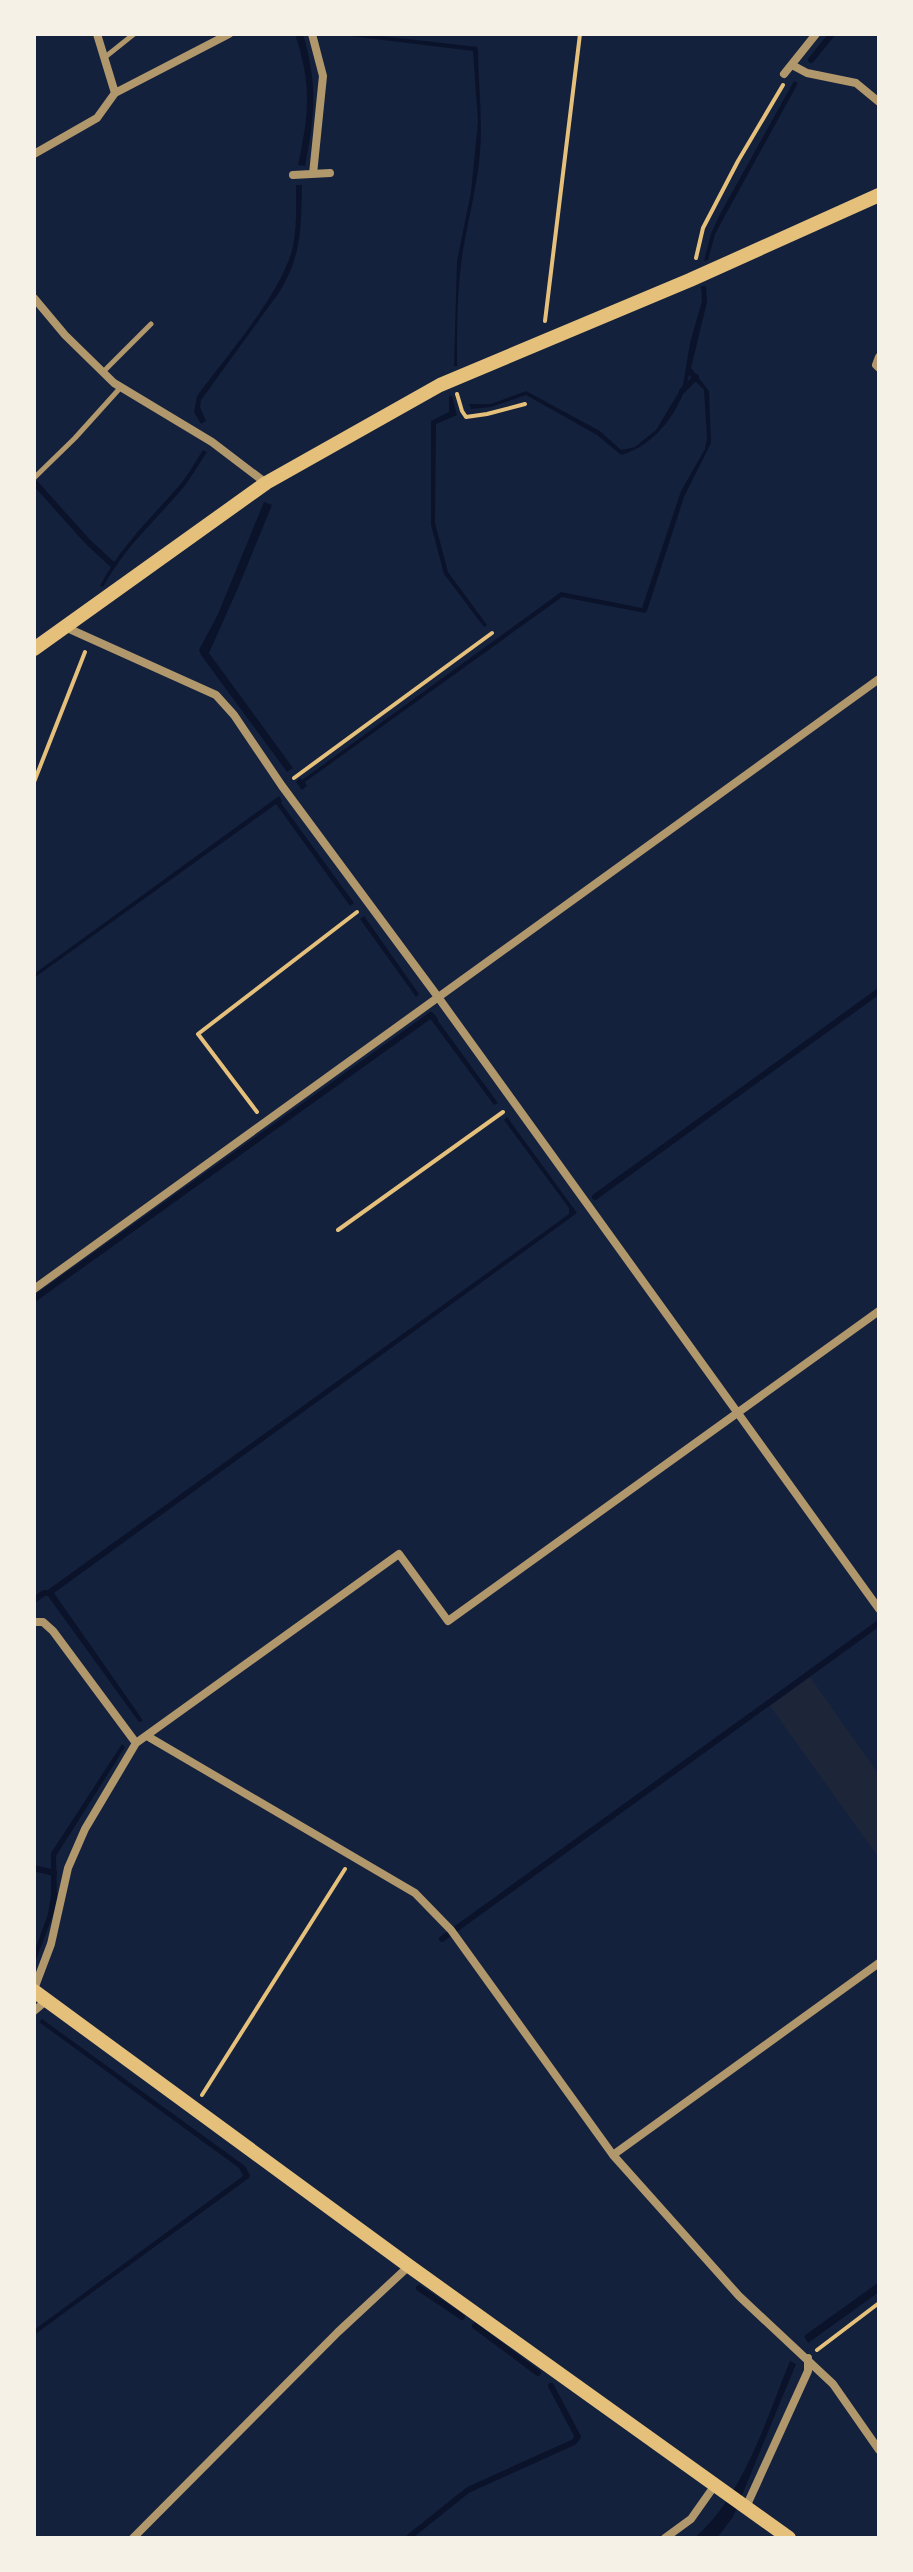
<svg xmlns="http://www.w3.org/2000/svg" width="913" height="2572" viewBox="0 0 913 2572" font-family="Lato,sans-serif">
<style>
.green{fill:#1d2539}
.water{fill:#0b132b}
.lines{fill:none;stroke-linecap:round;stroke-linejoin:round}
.stream{stroke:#0b132b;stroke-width:6}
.path{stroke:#e5c07b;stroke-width:4}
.service{stroke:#b1986c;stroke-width:5}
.minor{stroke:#b1986c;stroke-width:8}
.secondary{stroke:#e5c07b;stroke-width:14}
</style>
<rect width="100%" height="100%" fill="#14213d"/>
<!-- green -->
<path class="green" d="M810,1677L879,1775V1858L770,1706Z"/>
<!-- water -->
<path class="water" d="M295,34H303C318,86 315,113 305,166L298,165C309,114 312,85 295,34Z
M334,34H364L477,47L478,49C478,84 483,118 480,153C477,186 469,217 463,250C457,288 457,327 457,366H454L457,261L471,192L478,122L473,51Z
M794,81L798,83L715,234L708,260L704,261L711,234L719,216Z
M296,185H302C301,228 302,257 278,294L201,400L200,407L206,421L201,424L194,412L197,396C225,358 283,292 293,246C297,227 296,204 296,185Z
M701,286H706L707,302L691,368L709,391L711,443L684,497L647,611L645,613L562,597L305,782L307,786L302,790L296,782L300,778L302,780L561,592L642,608L681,491L705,449L707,438L704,390L689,375C682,409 655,446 621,455L597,435L526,395L491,407L471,409L469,404H491L526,391L600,431L621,450L635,447L656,430L683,385L690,343L702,301Z
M449,396H452L457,415L436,424L435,523L448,572L487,625L484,627L444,574L431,525V421L449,412Z
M203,450L207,452C199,464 191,478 182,489C154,522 124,548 103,587L100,586C120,547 150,519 178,487C188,476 195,462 203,450Z
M264,502L272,505L238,588L209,653L293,768L287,772L201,655L199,650L218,614Z
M279,796L282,801L281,803L354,903L350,906L276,804L34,978V974Z
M364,916L419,994L416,997L360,919Z
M433,1014L498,1103L494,1105L429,1017Z
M507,1117L577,1213L54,1593L142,1719L143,1721L139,1722L45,1592L569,1214V1208L504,1120Z
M122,1744L125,1747L56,1856L57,1898L53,1915L34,1965V1953L48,1914L51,1895V1853Z
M42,2019L245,2166L250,2175L249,2178L34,2335V2330L243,2176L239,2168L39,2022Z
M879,2282V2292L808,2343L804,2336Z
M790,2361L796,2364L733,2517L717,2538H694C742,2499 767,2417 790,2361Z"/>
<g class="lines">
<!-- stream -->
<path class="stream" d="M811,60L832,34
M682,391L696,377
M36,484L88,542L113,565
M595,1197L879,991
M34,1299L431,1015L435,1020
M34,1600L44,1593H49
M34,1868L54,1873
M442,1939L879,1623
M419,2288L462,2317
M475,2326L538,2373
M408,2538L468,2490L574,2442L578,2437L551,2386"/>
<!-- path -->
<path class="path" d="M696,258L703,228L738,161L783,85
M545,321L580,34
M457,394L462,411L466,417L487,414L525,404
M294,778L492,633
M34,782L85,652
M257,1112L198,1034L357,912
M338,1230L503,1112
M202,2095L345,1869
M817,2350L879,2303"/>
<!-- service -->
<path class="service" d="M104,58L134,34
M103,372L151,324
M34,478L75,438L121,387"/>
<!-- minor -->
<path class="minor" d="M97,34L115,93
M312,34L323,76L313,174
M792,65L807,73L856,83L879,102
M784,74L816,34
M34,154L97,118L115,93L229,34
M293,175L330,173
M34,298L65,335L114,383L212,442L266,483
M879,357L876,365L879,368
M65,627L216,695L234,715L282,786L438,997L879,1609
M34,1289L879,679
M34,1622H43L53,1631L136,1743
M147,1736L415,1893L451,1930L613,2155L739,2296L833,2384L879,2450
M34,1989L51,1944L68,1868L85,1829L136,1743L399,1554L448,1621L879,1311
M34,2011L47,2000
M613,2155L879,1963
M746,2507L808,2371V2358
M133,2538L338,2332L409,2266
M665,2538L691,2519L715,2485"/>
<!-- secondary -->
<path class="secondary" d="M34,649L266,483L440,385L690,280L879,195
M34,1991L409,2266L789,2538"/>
</g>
<!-- border -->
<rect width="913" height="2572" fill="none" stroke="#f6f1e7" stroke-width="72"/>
</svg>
